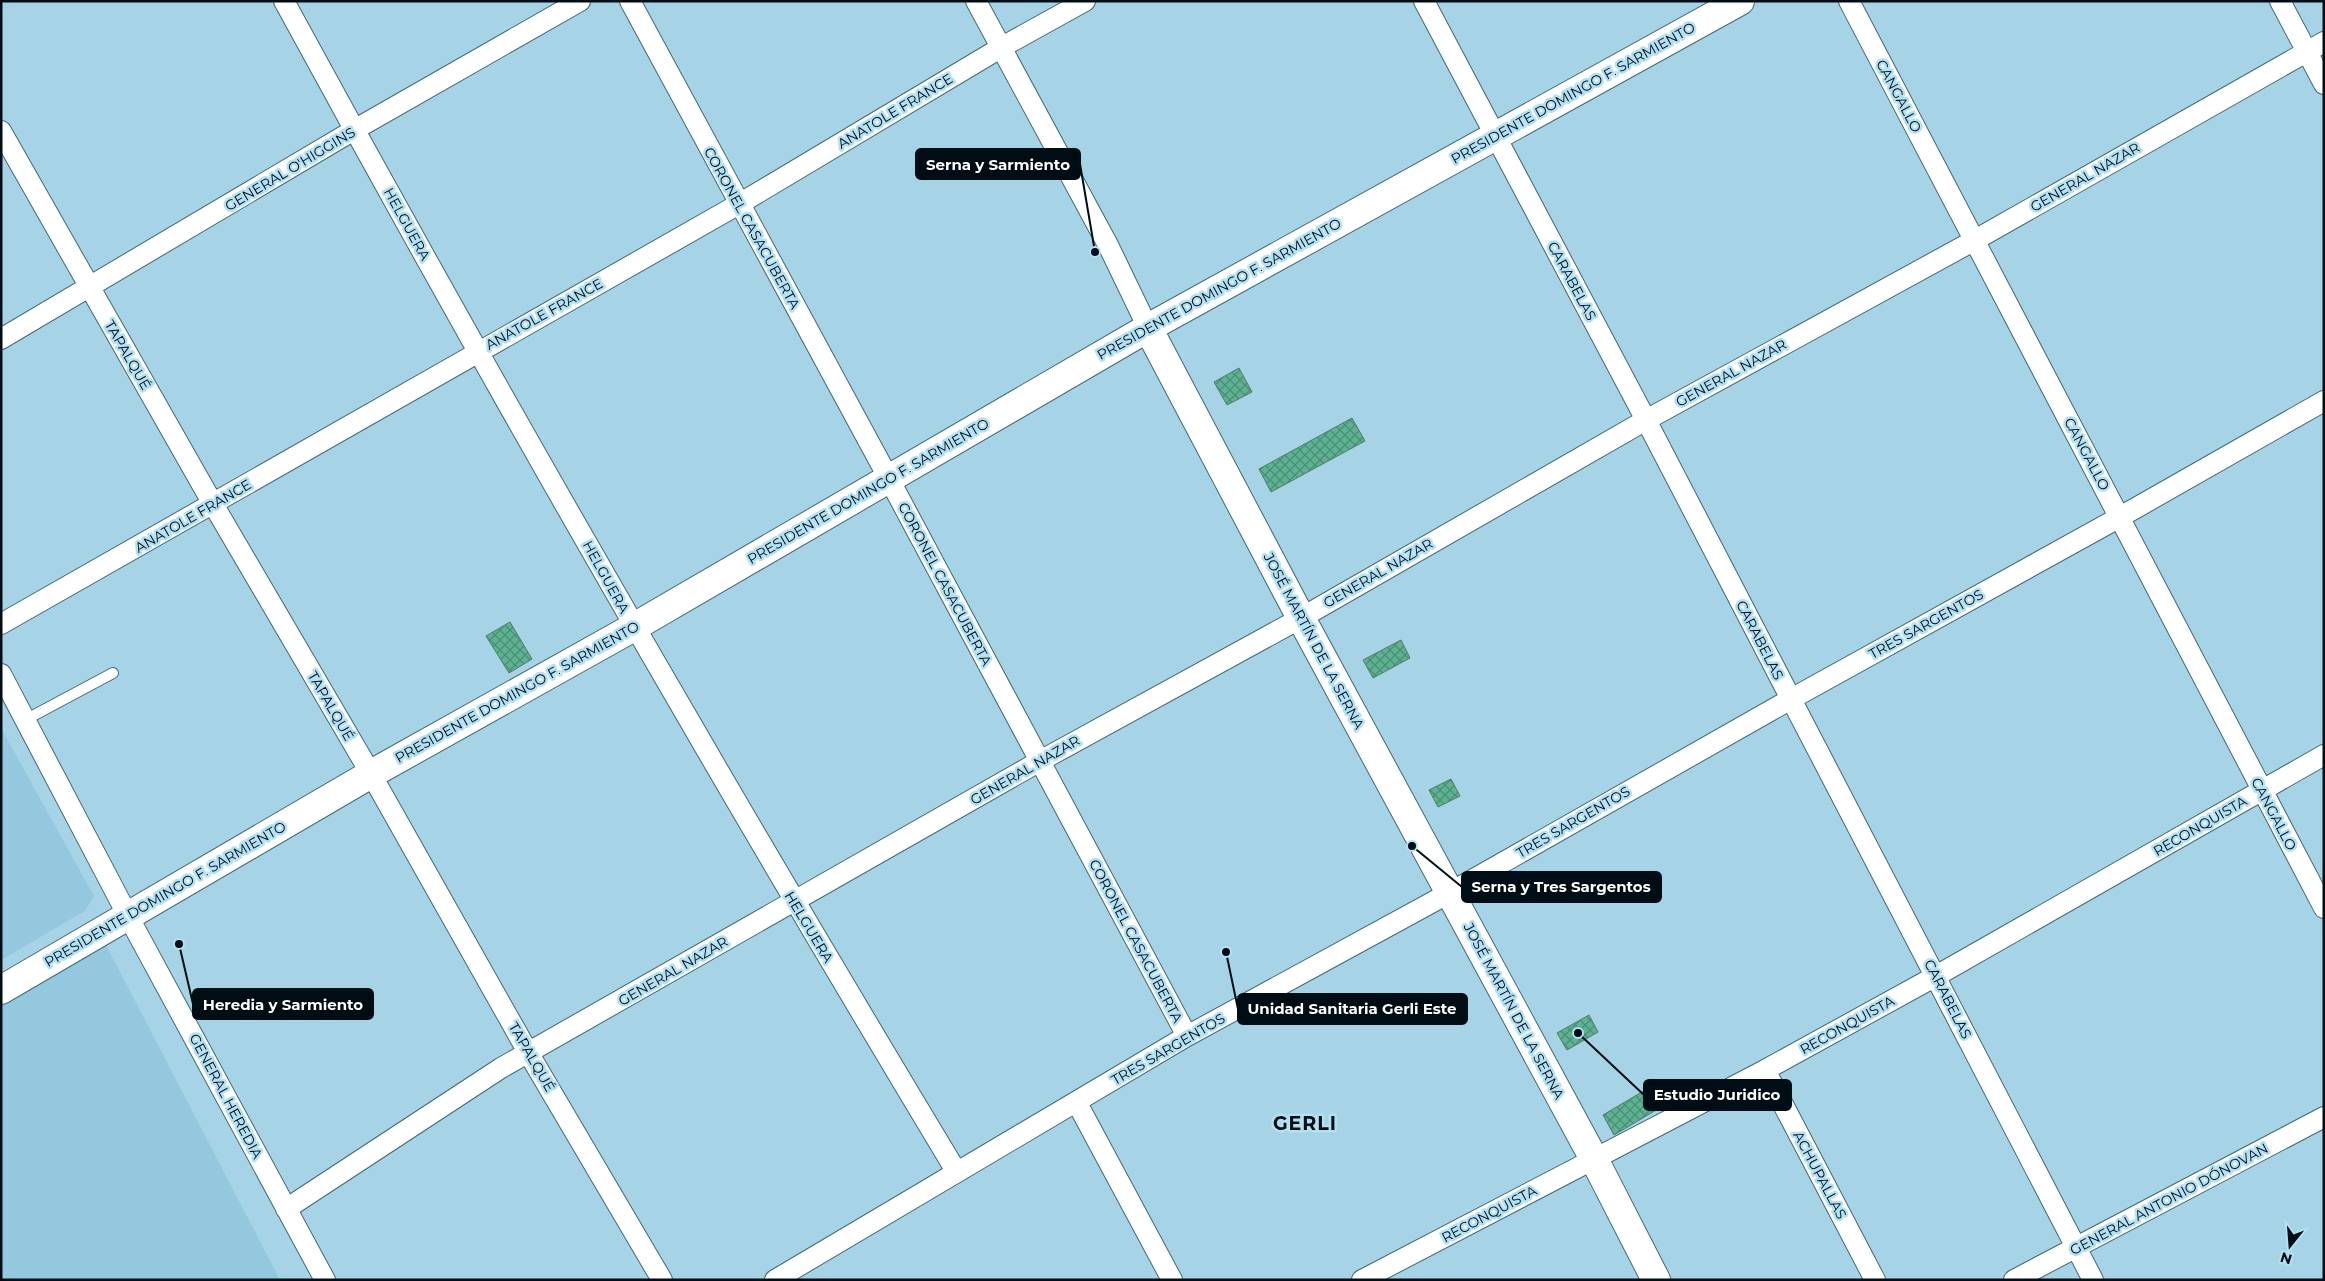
<svg xmlns="http://www.w3.org/2000/svg" width="2325" height="1281" viewBox="0 0 2325 1281" font-family="Montserrat,sans-serif">
<style>
.built{fill:#94c8df}
.building{fill:url(#building-cross-hatch);stroke:#527b6a}
.lines{fill:none;stroke-linecap:round;stroke-linejoin:round}
.lane-casing{stroke:#406979;stroke-width:12}
.street-casing{stroke:#406979;stroke-width:22}
.secondary-casing{stroke:#406979;stroke-width:30}
.lane{stroke:#fff;stroke-width:10}
.street{stroke:#fff;stroke-width:20}
.secondary{stroke:#fff;stroke-width:28}
.labels{text-anchor:middle;stroke-width:5;stroke-linejoin:round;paint-order:stroke}
.street-label{font-size:14px;fill:#010d14;stroke:#b4e0f4}
.district-label{font-size:19px;font-weight:bold;letter-spacing:1px;fill:#010d14;stroke:#b4e0f4}
.leader{fill:none;stroke:#010d14;stroke-width:2}
.callout-dot{fill:#010d14;stroke:#b4e0f4;stroke-width:2}
.callout{fill:#010d14;stroke:#010d14;stroke-width:2}
.callout-label{font-size:15px;text-anchor:middle;font-weight:bold;fill:#fff}
</style>
<defs>
<pattern id="building-cross-hatch" width="8" height="8" patternUnits="userSpaceOnUse" patternTransform="scale(1.25)"><rect width="8" height="8" fill="#5db291"/><path d="M0 0l8 8M0 8l8-8" fill="none" stroke="#4a8f75"/></pattern>
</defs>
<rect width="100%" height="100%" fill="#a7d3e6"/>
<!-- built -->
<path class="built" d="M1,728L94,896L85,911L1,960Z
M105,943L280,1280H1V1001Z"/>
<!-- building -->
<path class="building" d="M1239,368L1252,392L1227,405L1214,382Z
M1352,418L1365,441L1271,492L1259,469Z
M510,622L532,659L509,673L486,636Z
M1401,640L1410,658L1373,678L1363,660Z
M1451,779L1460,796L1438,807L1429,790Z
M1589,1015L1598,1032L1567,1050L1557,1033Z
M1657,1083L1668,1103L1614,1135L1603,1115Z"/>
<g class="lines">
<!-- lane casing -->
<g class="lane-casing">
<path id="lane" d="M25,720L113,673"/>
</g>
<!-- street casing -->
<g class="street-casing">
<path id="street" d="M284,1C499,396 724,786 956,1171
M630,1L889,479L1187,1036
M976,1L1108,245L1148,328
M1424,1L1646,420L2093,1280
M1849,1L2324,908
M2280,1L2324,84
M1,131L213,504L371,774L529,1054L662,1280
M1,339L354,130L580,1
M1,624L739,204L1002,47L1085,1
M1,674L128,916L325,1280
M1765,1070L1875,1280
M1077,1103L1172,1280
M286,1209L501,1068L1040,761L1301,618L1646,420L1975,240L2324,42
M775,1280L1187,1036L1451,892L1791,699L2120,517L2324,401
M1362,1280L1765,1070L1936,976L2324,755
M2014,1280L2324,1117"/>
</g>
<!-- secondary casing -->
<g class="secondary-casing">
<path id="secondary" d="M1148,328L1301,618L1594,1159L1656,1280
M1,990L371,774L634,627L1148,328L1740,1"/>
</g>
<!-- lane -->
<use href="#lane" class="lane"/>
<!-- street -->
<use href="#street" class="street"/>
<!-- secondary -->
<use href="#secondary" class="secondary"/>
</g>
<g class="labels">
<!-- street labels -->
<g class="street-label">
<text transform="translate(1573 93) rotate(-29)" y="5">PRESIDENTE DOMINGO F. SARMIENTO</text>
<text transform="translate(1899 96) rotate(62)" y="5">CANGALLO</text>
<text transform="translate(895 111) rotate(-31)" y="5">ANATOLE FRANCE</text>
<text transform="translate(290 169) rotate(-31)" y="5">GENERAL O'HIGGINS</text>
<text transform="translate(2085 177) rotate(-30)" y="5">GENERAL NAZAR</text>
<text transform="translate(407 224) rotate(61)" y="5">HELGUERA</text>
<text transform="translate(752 228) rotate(61)" y="5">CORONEL CASACUBERTA</text>
<text transform="translate(1572 281) rotate(62)" y="5">CARABELAS</text>
<text transform="translate(1219 289) rotate(-29)" y="5">PRESIDENTE DOMINGO F. SARMIENTO</text>
<text transform="translate(544 314) rotate(-29)" y="5">ANATOLE FRANCE</text>
<text transform="translate(128 355) rotate(60)" y="5">TAPALQUÉ</text>
<text transform="translate(1731 373) rotate(-29)" y="5">GENERAL NAZAR</text>
<text transform="translate(2087 454) rotate(62)" y="5">CANGALLO</text>
<text transform="translate(868 491) rotate(-30)" y="5">PRESIDENTE DOMINGO F. SARMIENTO</text>
<text transform="translate(193 516) rotate(-30)" y="5">ANATOLE FRANCE</text>
<text transform="translate(1378 573) rotate(-30)" y="5">GENERAL NAZAR</text>
<text transform="translate(606 577) rotate(61)" y="5">HELGUERA</text>
<text transform="translate(945 584) rotate(62)" y="5">CORONEL CASACUBERTA</text>
<text transform="translate(1926 624) rotate(-29)" y="5">TRES SARGENTOS</text>
<text transform="translate(1760 640) rotate(63)" y="5">CARABELAS</text>
<text transform="translate(1314 641) rotate(62)" y="5">JOSÉ MARTÍN DE LA SERNA</text>
<text transform="translate(517 692) rotate(-29)" y="5">PRESIDENTE DOMINGO F. SARMIENTO</text>
<text transform="translate(331 706) rotate(60)" y="5">TAPALQUÉ</text>
<text transform="translate(1025 770) rotate(-30)" y="5">GENERAL NAZAR</text>
<text transform="translate(2274 814) rotate(62)" y="5">CANGALLO</text>
<text transform="translate(1573 822) rotate(-30)" y="5">TRES SARGENTOS</text>
<text transform="translate(2200 826) rotate(-30)" y="5">RECONQUISTA</text>
<text transform="translate(165 894) rotate(-30)" y="5">PRESIDENTE DOMINGO F. SARMIENTO</text>
<text transform="translate(809 927) rotate(59)" y="5">HELGUERA</text>
<text transform="translate(1136 941) rotate(62)" y="5">CORONEL CASACUBERTA</text>
<text transform="translate(673 971) rotate(-30)" y="5">GENERAL NAZAR</text>
<text transform="translate(1948 999) rotate(63)" y="5">CARABELAS</text>
<text transform="translate(1514 1011) rotate(62)" y="5">JOSÉ MARTÍN DE LA SERNA</text>
<text transform="translate(1847 1025) rotate(-29)" y="5">RECONQUISTA</text>
<text transform="translate(1168 1049) rotate(-30)" y="5">TRES SARGENTOS</text>
<text transform="translate(532 1057) rotate(60)" y="5">TAPALQUÉ</text>
<text transform="translate(226 1096) rotate(62)" y="5">GENERAL HEREDIA</text>
<text transform="translate(1820 1175) rotate(62)" y="5">ACHUPALLAS</text>
<text transform="translate(2169 1199) rotate(-28)" y="5">GENERAL ANTONIO DÓNOVAN</text>
<text transform="translate(1489 1214) rotate(-28)" y="5">RECONQUISTA</text>
</g>
<!-- district labels -->
<g class="district-label">
<text x="1305" y="1130">GERLI</text>
</g>
</g>
<!-- callouts -->
<path class="leader" d="M1095 252L1080 164M1412 846L1462 887M179 944L193 1004M1226 952L1238 1009M1578 1033L1644 1095"/>
<g class="callout-dot">
<circle cx="1095" cy="252" r="5"/>
<circle cx="1412" cy="846" r="5"/>
<circle cx="179" cy="944" r="5"/>
<circle cx="1226" cy="952" r="5"/>
<circle cx="1578" cy="1033" r="5"/>
</g>
<g class="callout">
<rect x="916" y="149" width="164" height="30" rx="5"/>
<rect x="1462" y="872" width="199" height="30" rx="5"/>
<rect x="193" y="989" width="180" height="30" rx="5"/>
<rect x="1238" y="994" width="229" height="30" rx="5"/>
<rect x="1644" y="1080" width="147" height="30" rx="5"/>
</g>
<g class="callout-label">
<text x="998" y="170">Serna y Sarmiento</text>
<text x="1561" y="892">Serna y Tres Sargentos</text>
<text x="283" y="1010">Heredia y Sarmiento</text>
<text x="1352" y="1014">Unidad Sanitaria Gerli Este</text>
<text x="1717" y="1100">Estudio Juridico</text>
</g>
<!-- border -->
<rect width="2325" height="1281" fill="none" stroke="#010d14" stroke-width="5"/>
<!-- north arrow -->
<g transform="translate(2290 1246) rotate(197)" stroke="#b4e0f4" stroke-width="4" paint-order="stroke">
<path d="M0-4L9 19L0 12L-9 19Z" fill="#010d14"/>
<text y="-8" font-size="14" font-weight="bold" text-anchor="middle" fill="#010d14">N</text>
</g>
</svg>
